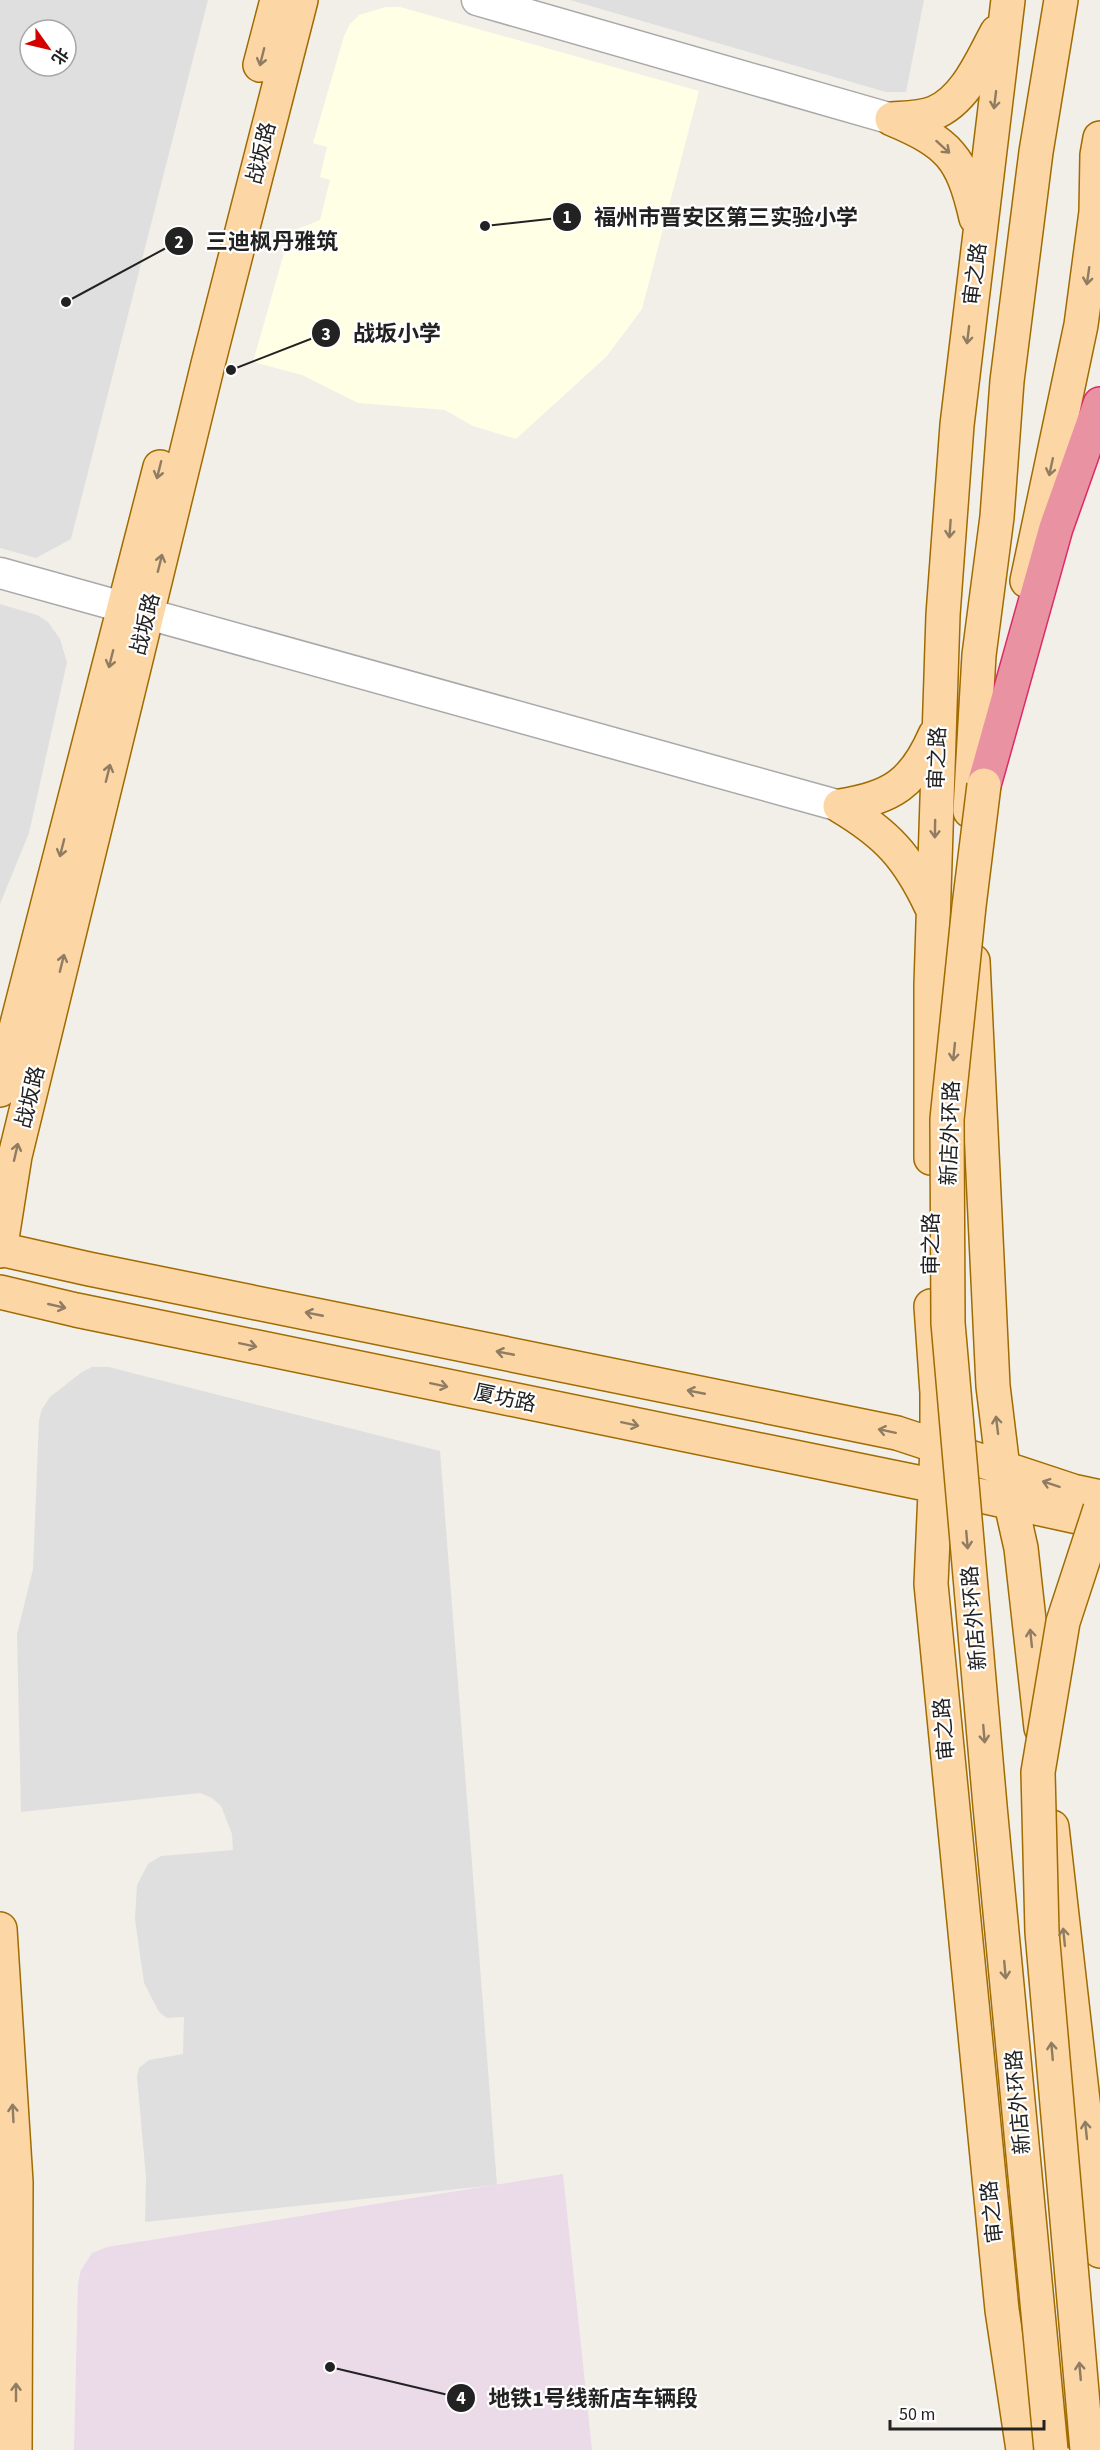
<svg xmlns="http://www.w3.org/2000/svg" width="1100" height="2450" viewBox="0 0 1100 2450" font-family="'Source Sans 3','Noto Sans SC',sans-serif">
<style>
.residential{fill:#e0dfdf;fill-rule:evenodd}
.industrial{fill:#ebdbe8}
.education{fill:#ffffe5}
.lines{fill:none;stroke-linecap:round;stroke-linejoin:round}
.minor-casing{stroke:#a9a9a9;stroke-width:33}
.major-casing{stroke:#a06b00;stroke-width:36}
.highway-casing{stroke:#dc2a67;stroke-width:36}
.minor{stroke:#fff;stroke-width:30}
.major{stroke:#fcd6a4;stroke-width:33}
.highway{stroke:#e892a2;stroke-width:33}
.major-bridge-casing{stroke:#a06b00;stroke-width:36;stroke-linecap:butt}
.major-bridge{stroke:#fcd6a4;stroke-width:33}
.oneway{stroke:#8f7c63}
.labels{text-anchor:middle;stroke-width:4.5;stroke-linejoin:round;paint-order:stroke}
.street-label{font-size:21px;fill:#222;stroke:#fff}
.leader{fill:none;stroke:#222;stroke-width:2}
.callout-dot{fill:#222;stroke:#fff;stroke-width:2}
.mark-label{font-size:18px;text-anchor:middle;font-weight:bold;fill:#fff}
.callout-label{font-size:22px;text-anchor:middle;font-weight:bold;fill:#222;stroke:#fff;stroke-width:4.5;stroke-linejoin:round;paint-order:stroke}
</style>
<rect width="100%" height="100%" fill="#f2efe9"/>
<!-- residential -->
<path class="residential" d="M0,0H208L71,539L36,558L0,548ZM30,30H66V66H30Z
M570,0H924L906,92H886Z
M0,604L37,615L48,622L60,639L67,662L29,833L0,904Z
M92,1367H109L136,1374L440,1451L497,2185L145,2222L146,2178L137,2077L139,2068L149,2060L183,2054L184,2017L167,2018L159,2012L144,1983L135,1919L137,1885L148,1864L161,1856L233,1850L232,1834L221,1806L212,1798L200,1793L21,1812L17,1634L33,1569L39,1420L42,1409L50,1397L82,1372Z"/>
<!-- industrial -->
<path class="industrial" d="M563,2174L592,2450H74L78,2283L81,2270L92,2253L107,2247Z"/>
<!-- education -->
<path class="education" d="M386,7H400L699,91L642,309L607,356L516,439L473,426L445,410L358,403L302,375L253,362L290,232L320,220L330,180L320,177L327,147L313,143L344,36L350,24L359,15Z"/>
<g class="lines">
<!-- minor casing -->
<g class="minor-casing">
<path id="minor" d="M477,0L892,119
M0,573L840,806"/>
</g>
<!-- major casing -->
<g class="major-casing">
<path id="major" d="M260,65L277,0
M892,119C906,118 921,118 934,113C966,100 982,59 997,32
M892,119C949,143 962,157 976,218
M1027,581L1081,325L1096,212L1097,155L1100,138
M840,806C887,834 908,857 931,906
M840,806C892,798 914,783 935,735
M970,811L979,655L997,517L1007,381L1036,152L1061,0
M973,961L993,1386L1003,1468L1021,1548L1041,1728
M0,1090L160,467
M931,1158V985L943,615L957,425L1008,0
M0,1249L89,1269L897,1433L1073,1491L1100,1497
M0,1251L15,1156L208,364L301,0
M0,1292L76,1310L936,1486L1100,1522
M931,1306L937,1393V1447L931,1584L1002,2310L1023,2450
M1052,1827L1100,2251
M0,1929L16,2182L15,2450"/>
</g>
<!-- highway casing -->
<g class="highway-casing">
<path id="highway" d="M984,785L1056,528L1100,404"/>
</g>
<!-- minor -->
<use href="#minor" class="minor"/>
<!-- major -->
<use href="#major" class="major"/>
<!-- highway -->
<use href="#highway" class="highway"/>
<!-- major-bridge casing -->
<g class="major-bridge-casing">
<path id="major-bridge" d="M984,785L969,906L947,1119L948,1323L990,1806L1051,2450
M1087,2450L1042,1932L1038,1772L1063,1622L1100,1509"/>
</g>
<!-- major-bridge -->
<use href="#major-bridge" class="major-bridge"/>
</g>
<!-- one-way arrows -->
<defs><path id="oneway-shaft" d="M-6 0H5M1.5-3L5.5 0L1.5 3" fill="none" stroke-width="1.6" stroke-linecap="round" stroke-linejoin="round" transform="scale(1.5)"/></defs>
<g class="oneway">
<use href="#oneway-shaft" transform="translate(262 57) rotate(104)"/>
<use href="#oneway-shaft" transform="translate(995 100) rotate(97)"/>
<use href="#oneway-shaft" transform="translate(943 147) rotate(42)"/>
<use href="#oneway-shaft" transform="translate(1088 276) rotate(98)"/>
<use href="#oneway-shaft" transform="translate(968 335) rotate(97)"/>
<use href="#oneway-shaft" transform="translate(1051 467) rotate(102)"/>
<use href="#oneway-shaft" transform="translate(159 470) rotate(104)"/>
<use href="#oneway-shaft" transform="translate(950 529) rotate(94)"/>
<use href="#oneway-shaft" transform="translate(160 563) rotate(-76)"/>
<use href="#oneway-shaft" transform="translate(111 659) rotate(104)"/>
<use href="#oneway-shaft" transform="translate(108 773) rotate(-76)"/>
<use href="#oneway-shaft" transform="translate(935 829) rotate(91)"/>
<use href="#oneway-shaft" transform="translate(62 848) rotate(104)"/>
<use href="#oneway-shaft" transform="translate(62 963) rotate(-76)"/>
<use href="#oneway-shaft" transform="translate(954 1052) rotate(96)"/>
<use href="#oneway-shaft" transform="translate(16 1152) rotate(-77)"/>
<use href="#oneway-shaft" transform="translate(57 1306) rotate(13)"/>
<use href="#oneway-shaft" transform="translate(314 1314) rotate(-169)"/>
<use href="#oneway-shaft" transform="translate(248 1345) rotate(12)"/>
<use href="#oneway-shaft" transform="translate(505 1353) rotate(-169)"/>
<use href="#oneway-shaft" transform="translate(439 1385) rotate(12)"/>
<use href="#oneway-shaft" transform="translate(696 1392) rotate(-169)"/>
<use href="#oneway-shaft" transform="translate(630 1424) rotate(12)"/>
<use href="#oneway-shaft" transform="translate(997 1425) rotate(-97)"/>
<use href="#oneway-shaft" transform="translate(887 1431) rotate(-168)"/>
<use href="#oneway-shaft" transform="translate(1051 1484) rotate(-162)"/>
<use href="#oneway-shaft" transform="translate(967 1540) rotate(85)"/>
<use href="#oneway-shaft" transform="translate(1031 1638) rotate(-96)"/>
<use href="#oneway-shaft" transform="translate(984 1734) rotate(85)"/>
<use href="#oneway-shaft" transform="translate(1064 1937) rotate(-96)"/>
<use href="#oneway-shaft" transform="translate(1005 1970) rotate(85)"/>
<use href="#oneway-shaft" transform="translate(1052 2051) rotate(-95)"/>
<use href="#oneway-shaft" transform="translate(13 2113) rotate(-93)"/>
<use href="#oneway-shaft" transform="translate(1086 2130) rotate(-96)"/>
<use href="#oneway-shaft" transform="translate(1080 2371) rotate(-95)"/>
<use href="#oneway-shaft" transform="translate(16 2392) rotate(-90)"/>
</g>
<g class="labels">
<!-- street labels -->
<g class="street-label">
<text transform="translate(261 153) rotate(-76)" y="7">战坂路</text>
<text transform="translate(975 274) rotate(-83)" y="7">审之路</text>
<text transform="translate(145 624) rotate(-76)" y="7">战坂路</text>
<text transform="translate(937 758) rotate(-88)" y="7">审之路</text>
<text transform="translate(30 1097) rotate(-76)" y="7">战坂路</text>
<text transform="translate(950 1133) rotate(-88)" y="7">新店外环路</text>
<text transform="translate(931 1244) rotate(-90)" y="7">审之路</text>
<text transform="translate(505 1398) rotate(12)" y="7">厦坊路</text>
<text transform="translate(974 1618) rotate(-95)" y="7">新店外环路</text>
<text transform="translate(944 1729) rotate(-95)" y="7">审之路</text>
<text transform="translate(1018 2102) rotate(-95)" y="7">新店外环路</text>
<text transform="translate(992 2212) rotate(-96)" y="7">审之路</text>
</g>
</g>
<!-- callouts -->
<path class="leader" d="M485 226L567 217M66 302L179 241M231 370L326 333M330 2367L461 2398"/>
<g class="callout-dot">
<circle cx="485" cy="226" r="6"/>
<circle cx="66" cy="302" r="6"/>
<circle cx="231" cy="370" r="6"/>
<circle cx="330" cy="2367" r="6"/>
<circle cx="567" cy="217" r="15"/>
<circle cx="179" cy="241" r="15"/>
<circle cx="326" cy="333" r="15"/>
<circle cx="461" cy="2398" r="15"/>
</g>
<g class="mark-label">
<text x="567" y="223">1</text>
<text x="179" y="248">2</text>
<text x="326" y="340">3</text>
<text x="461" y="2404">4</text>
</g>
<g class="callout-label">
<text x="726" y="225">福州市晋安区第三实验小学</text>
<text x="272" y="249">三迪枫丹雅筑</text>
<text x="397" y="341">战坂小学</text>
<text x="593" y="2406">地铁1号线新店车辆段</text>
</g>
<!-- north arrow -->
<g transform="translate(48 48) rotate(124)"><circle r="28" fill="#ffffff" stroke="#a7a7a7" stroke-width="1.5"/>
<path d="M0-4.5L10 22L0 15L-10 22Z" fill="#d40000"/>
<text y="-9" font-size="16" font-weight="bold" text-anchor="middle" fill="#222222">北</text>
</g>
<!-- scale -->
<path d="M890 2420v9h154v-9" fill="none" stroke="#222222" stroke-width="3"/>
<text x="899" y="2420" font-size="18" fill="#222222" stroke="#ffffff" stroke-width="4.5" paint-order="stroke">50 m</text>
</svg>
